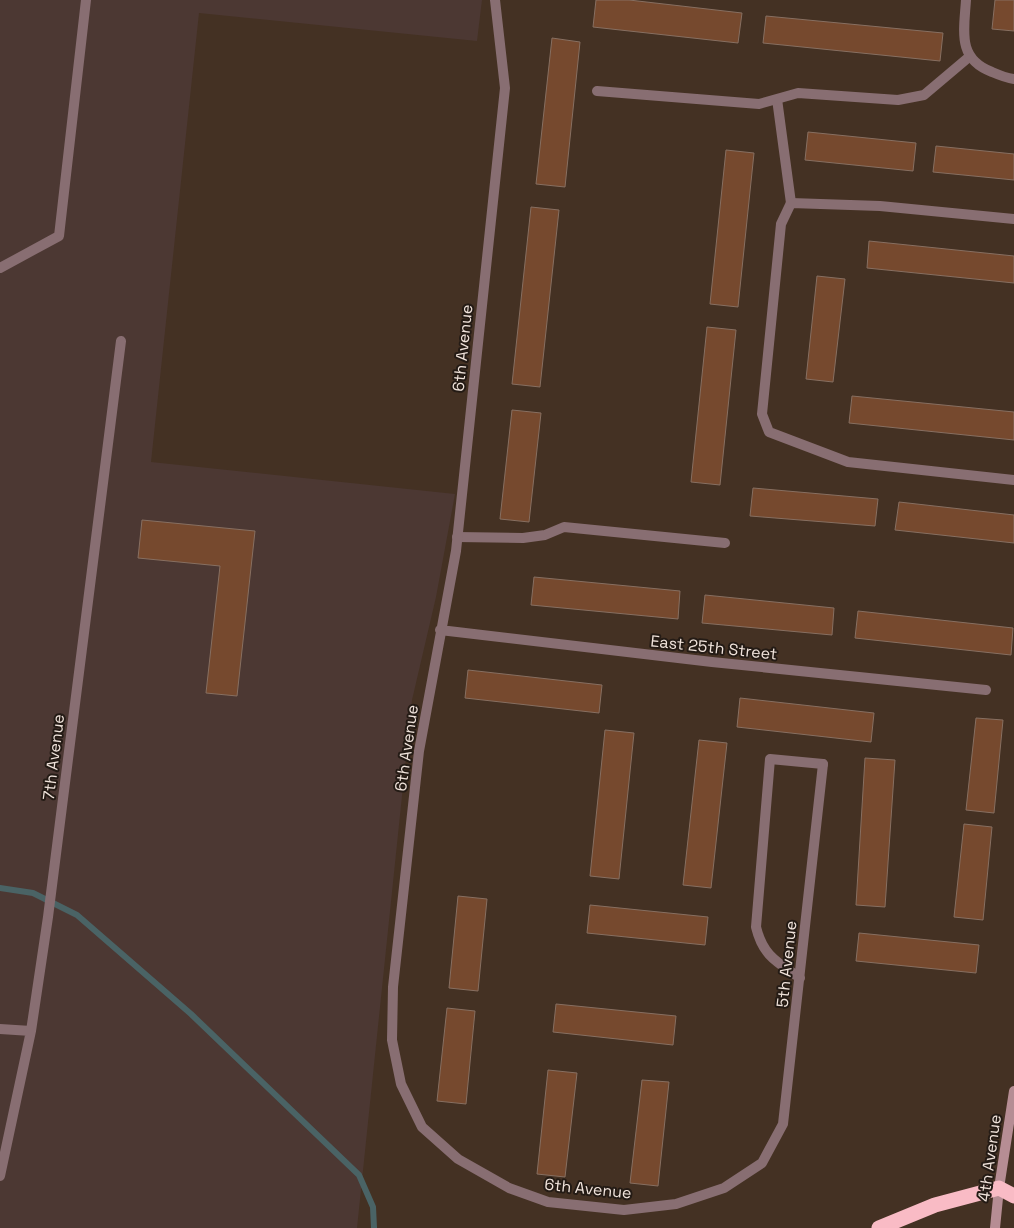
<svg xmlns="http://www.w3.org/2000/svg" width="1014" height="1228" viewBox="0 0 1014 1228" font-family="'Space Grotesk',sans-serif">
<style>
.industrial{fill:#4c3833}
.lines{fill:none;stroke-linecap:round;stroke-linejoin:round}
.stream{stroke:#4a6365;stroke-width:6}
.building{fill:#76492e;stroke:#876f61}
.service{stroke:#886e72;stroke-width:10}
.minor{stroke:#886e72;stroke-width:10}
.secondary{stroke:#b68d94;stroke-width:10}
.motorway{stroke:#f9bbc5;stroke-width:15}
.labels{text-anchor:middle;stroke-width:4;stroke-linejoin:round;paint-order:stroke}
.street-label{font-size:16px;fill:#f0e3db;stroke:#241b15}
</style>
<rect width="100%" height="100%" fill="#443123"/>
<!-- industrial -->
<path class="industrial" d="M0,0H482L477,41L199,13L151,462L455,494L436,597L412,700L357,1228H0Z"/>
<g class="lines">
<!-- stream -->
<path class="stream" d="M0,888L33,893L77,915L191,1014L359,1175L373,1207L374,1228"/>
</g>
<!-- building -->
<path class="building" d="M596,0H629L742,13L738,43L593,27Z
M995,0H1014V31L992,29Z
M766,16L943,33L940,61L763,43Z
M552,38L580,42L565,187L536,184Z
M808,132L916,143L913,171L805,160Z
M936,146L1014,154V180L933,172Z
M726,150L754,153L738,307L710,304Z
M531,207L559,210L540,387L512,384Z
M869,241L1014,256V283L867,268Z
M817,276L845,279L833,382L806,379Z
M707,327L736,330L720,485L691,482Z
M852,396L1014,412V440L849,423Z
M512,410L541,413L529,522L500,519Z
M753,488L878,499L875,526L750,516Z
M899,502L1014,515V543L895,530Z
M142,520L255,531L237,696L206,693L220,566L138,558Z
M534,577L680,591L678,619L531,605Z
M705,595L834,608L832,635L702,623Z
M858,611L1013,628L1011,655L855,638Z
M468,670L602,685L599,713L465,698Z
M740,698L874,713L871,742L737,727Z
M976,718L1003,720L994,813L966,810Z
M605,730L634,733L619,879L590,876Z
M699,740L727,743L711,888L683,885Z
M865,758L895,760L885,907L856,905Z
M964,824L992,827L983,920L954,917Z
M458,896L487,899L478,991L449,988Z
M590,905L708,917L705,945L587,933Z
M859,933L979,945L976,973L856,961Z
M556,1004L676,1016L673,1045L553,1032Z
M447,1008L475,1011L466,1104L437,1101Z
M548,1070L577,1073L565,1177L537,1174Z
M642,1080L669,1082L658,1186L630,1183Z"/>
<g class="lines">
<!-- service -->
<path class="service" d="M597,91L759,104L798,93L898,100L924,95L969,57
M777,99L791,203
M0,268L59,236L86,0
M457,537L523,538L545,535L564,527L725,543
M800,978C777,962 763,956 756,927L770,759L823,764"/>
<!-- minor -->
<path class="minor" d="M495,0L505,88L456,551L419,751L393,987L392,1040L401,1084L422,1127L458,1159L509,1188L548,1202L624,1210L676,1204L724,1188L762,1163L783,1124L823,764
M966,0C964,31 957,59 992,72C999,75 1006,78 1014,79
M1014,219L880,206L791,203L781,224L762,414L769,432L848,462L1014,480
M440,630L712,662L986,690
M0,1029L31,1031
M0,1176L31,1031L48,917L121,341"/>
<!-- secondary -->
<path class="secondary" d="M995,1228L999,1188L1014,1091"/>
<!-- motorway -->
<path class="motorway" d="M879,1228L935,1205L999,1188L1014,1196"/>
</g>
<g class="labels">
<!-- street labels -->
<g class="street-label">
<text transform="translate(462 348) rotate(-84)" y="6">6th Avenue</text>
<text transform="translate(714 647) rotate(6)" y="6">East 25th Street</text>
<text transform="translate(406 748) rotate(-82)" y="6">6th Avenue</text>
<text transform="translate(53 757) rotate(-83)" y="6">7th Avenue</text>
<text transform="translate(786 964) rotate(-84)" y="6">5th Avenue</text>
<text transform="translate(989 1158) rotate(-82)" y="6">4th Avenue</text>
<text transform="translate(588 1188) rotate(6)" y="6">6th Avenue</text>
</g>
</g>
</svg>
